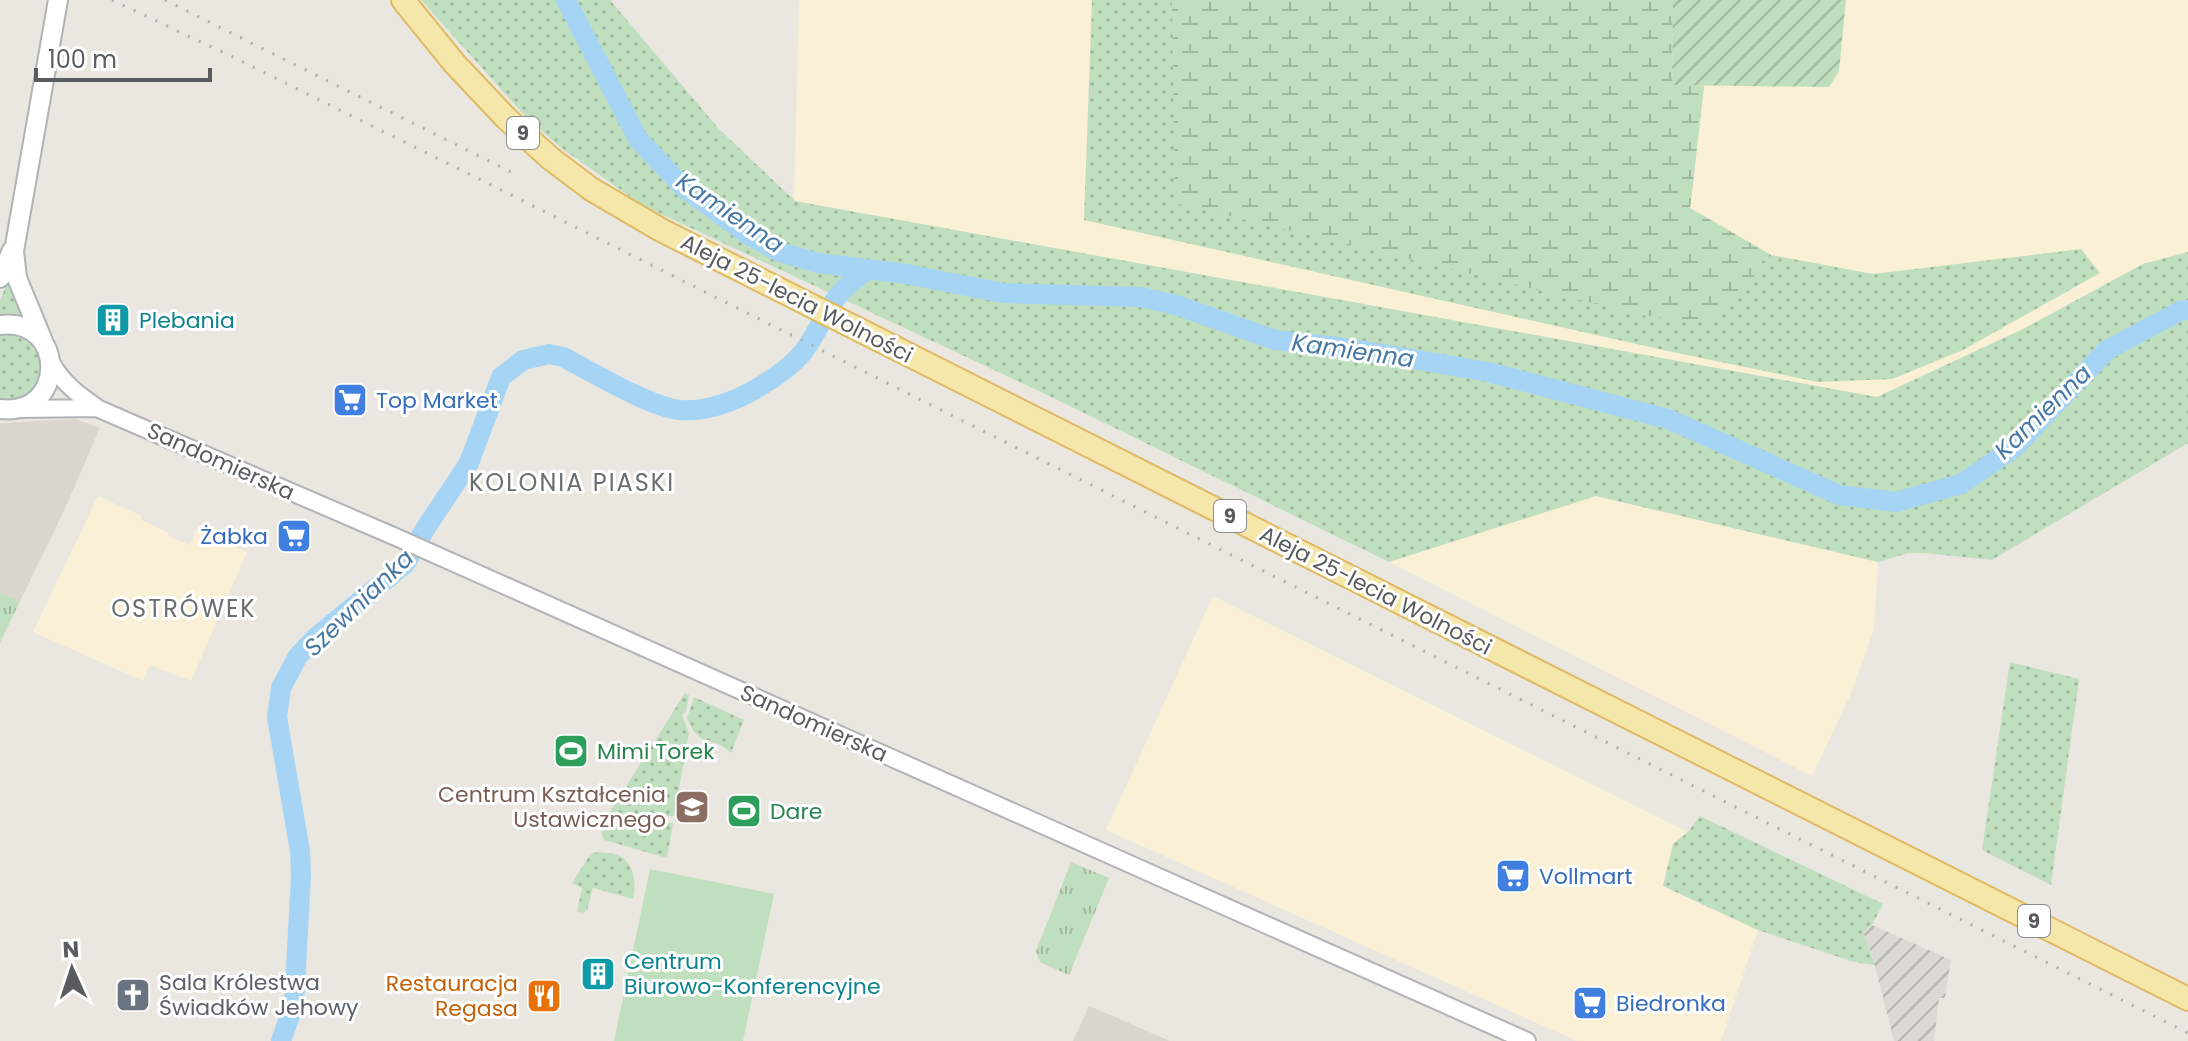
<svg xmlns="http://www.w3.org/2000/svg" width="2188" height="1041" viewBox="0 0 2188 1041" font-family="Poppins,sans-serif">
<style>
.commercial{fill:#f9f0d6}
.industrial{fill:url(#industrial-furrows)}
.education{fill:#dad6ce}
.grass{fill:url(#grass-dots)}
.wetland{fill:url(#wetland-marsh)}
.park{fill:url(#park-tufts)}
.garden{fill:url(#garden-furrows)}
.pitch{fill:#c0dfbf}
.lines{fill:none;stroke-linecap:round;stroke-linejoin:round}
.river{stroke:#a6d4f4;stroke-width:20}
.tertiary-casing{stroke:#b1b3b6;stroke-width:20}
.secondary-casing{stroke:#b0b3b6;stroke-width:22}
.primary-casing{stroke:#e0b963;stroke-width:26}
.tertiary{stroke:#fff;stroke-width:16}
.secondary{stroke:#fff;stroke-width:18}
.primary{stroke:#f5e7aa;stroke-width:22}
.rail{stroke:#aeafaf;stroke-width:3;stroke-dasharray:2 10;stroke-linecap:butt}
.labels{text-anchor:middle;stroke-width:6;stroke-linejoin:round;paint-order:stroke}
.shield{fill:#fff;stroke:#8b8d8f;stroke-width:2}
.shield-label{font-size:20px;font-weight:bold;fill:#595c5f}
.street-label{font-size:22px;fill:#595c5f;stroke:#fff}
.culture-label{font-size:22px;fill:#0d838f;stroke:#fff;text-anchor:start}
.shop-label{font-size:22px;fill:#366cbe;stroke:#fff;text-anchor:start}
.leisure-label{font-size:22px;fill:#27864d;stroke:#fff;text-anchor:start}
.education-label{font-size:22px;fill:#785e54;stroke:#fff;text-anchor:end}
.worship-label{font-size:22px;fill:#5b616d;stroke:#fff;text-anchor:start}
.food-label{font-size:22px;fill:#c56008;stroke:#fff;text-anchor:end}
.water-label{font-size:24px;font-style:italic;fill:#4777a3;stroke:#fff}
.neighbourhood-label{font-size:24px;letter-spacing:2px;fill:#6a6e71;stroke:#fff}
</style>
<defs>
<pattern id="industrial-furrows" width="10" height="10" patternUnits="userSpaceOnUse" patternTransform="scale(2)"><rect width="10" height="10" fill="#dbd9d4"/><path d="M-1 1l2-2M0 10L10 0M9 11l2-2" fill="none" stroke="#b5b3af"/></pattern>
<pattern id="grass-dots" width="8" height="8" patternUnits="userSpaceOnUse" patternTransform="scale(2)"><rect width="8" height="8" fill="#c0dfbf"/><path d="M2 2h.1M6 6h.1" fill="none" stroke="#9fb89e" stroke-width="1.8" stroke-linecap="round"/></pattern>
<pattern id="wetland-marsh" width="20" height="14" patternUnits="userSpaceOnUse" patternTransform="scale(2)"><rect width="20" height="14" fill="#c0dfbf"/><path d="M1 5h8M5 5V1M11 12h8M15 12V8" fill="none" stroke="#9fb89e"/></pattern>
<pattern id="park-tufts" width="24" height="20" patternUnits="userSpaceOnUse" patternTransform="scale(2)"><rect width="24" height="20" fill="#c0dfbf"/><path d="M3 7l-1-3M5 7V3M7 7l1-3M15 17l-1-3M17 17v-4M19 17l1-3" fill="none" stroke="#9fb89e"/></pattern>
<pattern id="garden-furrows" width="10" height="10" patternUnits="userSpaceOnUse" patternTransform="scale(2)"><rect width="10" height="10" fill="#c0dfbf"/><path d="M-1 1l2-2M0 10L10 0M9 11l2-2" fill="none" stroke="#9fb89e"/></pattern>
</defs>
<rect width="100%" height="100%" fill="#eae7e0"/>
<!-- commercial -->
<path class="commercial" d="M799,0H2188V252L2143,264L2023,329L1877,397L794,201Z
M98,496L142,516L141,520L169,533L168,536L190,545L197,529L247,552L191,681L150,665L143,681L33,632Z
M1595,496L1878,562L1874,630L1850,696L1812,776L1389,562Z
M1213,596L1688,832L1673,844L1663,886L1758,930L1721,1041H1577L1106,830Z"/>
<!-- industrial -->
<path class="industrial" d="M1872,925L1951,960L1945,998H1939L1934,1041H1894L1873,958L1863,932Z"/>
<!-- education -->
<path class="education" d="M76,419L100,428L63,513L20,601L0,593V423Z
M1089,1006L1115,1017L1170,1041H1073Z"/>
<!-- grass -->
<path class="grass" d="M421,0H610L719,129L795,201L1877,397L2023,329L2143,264L2188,252V443L1992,560L1924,553H1908L1878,562L1596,496L1389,562L1043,393L642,205L560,147L524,115Z
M1092,0H1673L1672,84L1704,86L1690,208L1771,255L1873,274L2081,249L2100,273L1963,350L1892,379L1818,382L1663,350L1084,220Z
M8,281L24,319L10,316L0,317V301Z
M4,334C58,337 49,408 0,399V335Z
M2010,662L2079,679L2051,885L1982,850Z
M685,693L689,695L686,711L682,715L689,733L674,816L614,820L610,812Z
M694,697L744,720L731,753C710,733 701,751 687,718Z
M1700,816L1883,904L1872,925L1863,932L1875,965L1854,962L1758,930L1663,886L1673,844L1688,832Z
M673,823L667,858L604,840L601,832L616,826Z
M600,852C606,853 614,853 620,856C634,864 637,885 633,899L593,888L587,910L582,913L577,911L582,888L572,883L591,853Z"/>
<!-- wetland -->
<path class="wetland" d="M1172,0H1673L1672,84L1704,86L1690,208L1771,255L1717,322L1647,316L1175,203Z"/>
<!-- park -->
<path class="park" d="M0,593L20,601L0,643Z
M1071,862L1109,878L1069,975L1040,962L1036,951Z"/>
<!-- garden -->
<path class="garden" d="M1673,0H1846L1839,71L1829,87L1672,85Z"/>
<!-- pitch -->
<path class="pitch" d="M650,869L774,894L743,1041H614Z"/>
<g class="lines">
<!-- river -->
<path class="river" d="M566,0L638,139L684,188L750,236L780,252L818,263L906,274L1003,293L1140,297L1176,305L1275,340L1354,349L1488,372L1668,419L1839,495L1896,502L1961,484L2015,447L2107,350L2180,311L2188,310
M281,1041L294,1004L301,876L300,851L277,717L281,688L298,656L315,638L405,564L425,529L469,463L501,377L523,360L549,354L563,357C592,372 650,407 680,410C707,412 733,402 756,389C774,378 791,367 804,351C819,331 827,306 844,289C851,281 860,276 868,270"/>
<!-- tertiary casing -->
<g class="tertiary-casing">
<path id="tertiary" d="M51,362C62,383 79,395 99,409L398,538L1527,1041
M19,409L96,408"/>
</g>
<!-- secondary casing -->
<g class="secondary-casing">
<path id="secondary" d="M0,278L12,250
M0,325C67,317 67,417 0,409
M43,341L17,278L14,251L58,0"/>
</g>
<!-- primary casing -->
<g class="primary-casing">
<path id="primary" d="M403,0L455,64L506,118L550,158L591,189L661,230L2188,999"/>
</g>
<!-- tertiary -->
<use href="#tertiary" class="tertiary"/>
<!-- secondary -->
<use href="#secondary" class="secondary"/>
<!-- primary -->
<use href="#primary" class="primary"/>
<!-- rail -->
<path class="rail" d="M112,0L235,58L477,178L2188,1033
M165,0L513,173"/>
</g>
<!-- icons -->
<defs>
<g id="building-square" transform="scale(1.8)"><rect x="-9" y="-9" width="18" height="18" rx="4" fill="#0f9aa8" stroke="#fff"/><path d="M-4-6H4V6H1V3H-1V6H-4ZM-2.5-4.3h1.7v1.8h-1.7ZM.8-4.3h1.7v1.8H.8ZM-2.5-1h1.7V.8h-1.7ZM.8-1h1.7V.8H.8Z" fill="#fff"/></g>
<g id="supermarket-square" transform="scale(1.8)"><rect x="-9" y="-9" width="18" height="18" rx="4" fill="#3f7fe0" stroke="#fff"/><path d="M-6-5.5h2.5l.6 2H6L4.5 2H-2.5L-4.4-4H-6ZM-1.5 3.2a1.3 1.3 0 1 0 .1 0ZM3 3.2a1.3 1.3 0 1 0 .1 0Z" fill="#fff"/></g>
<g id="stadium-square" transform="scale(1.8)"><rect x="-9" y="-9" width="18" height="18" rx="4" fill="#2e9e5b" stroke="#fff"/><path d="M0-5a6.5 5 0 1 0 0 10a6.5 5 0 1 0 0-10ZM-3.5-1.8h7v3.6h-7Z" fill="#fff"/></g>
<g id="school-square" transform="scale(1.8)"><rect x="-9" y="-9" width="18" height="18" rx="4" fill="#8d6e63" stroke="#fff"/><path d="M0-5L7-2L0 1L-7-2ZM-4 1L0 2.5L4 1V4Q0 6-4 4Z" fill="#fff"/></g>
<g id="church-square" transform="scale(1.8)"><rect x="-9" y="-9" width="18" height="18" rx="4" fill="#6b7280" stroke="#fff"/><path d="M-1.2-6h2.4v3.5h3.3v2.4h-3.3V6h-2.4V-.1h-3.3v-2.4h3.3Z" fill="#fff"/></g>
<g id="restaurant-square" transform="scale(1.8)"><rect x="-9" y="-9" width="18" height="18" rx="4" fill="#e8710a" stroke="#fff"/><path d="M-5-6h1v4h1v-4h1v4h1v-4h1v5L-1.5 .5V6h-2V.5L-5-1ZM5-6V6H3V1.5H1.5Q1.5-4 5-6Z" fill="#fff"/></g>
</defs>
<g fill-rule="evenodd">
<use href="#building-square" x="113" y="320"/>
<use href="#supermarket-square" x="350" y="400"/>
<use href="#supermarket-square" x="294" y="536"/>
<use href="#stadium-square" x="571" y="751"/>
<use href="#school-square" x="692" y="807"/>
<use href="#stadium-square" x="744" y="811"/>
<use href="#supermarket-square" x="1513" y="876"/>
<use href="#building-square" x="598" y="974"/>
<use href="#church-square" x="133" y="995"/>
<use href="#restaurant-square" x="544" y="996"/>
<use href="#supermarket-square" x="1590" y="1003"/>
</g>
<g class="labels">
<!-- shield labels -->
<g class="shield">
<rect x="507" y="117" width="32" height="32" rx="6"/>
<rect x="1214" y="500" width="32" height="32" rx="6"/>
<rect x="2018" y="905" width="32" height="32" rx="6"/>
</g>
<g class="shield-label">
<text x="523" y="140">9</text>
<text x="1230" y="523">9</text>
<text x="2034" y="928">9</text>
</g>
<!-- street labels -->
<g class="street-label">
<text transform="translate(797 298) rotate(27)" y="8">Aleja 25-lecia Wolności</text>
<text transform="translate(221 461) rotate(24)" y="8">Sandomierska</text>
<text transform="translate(1376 590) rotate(27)" y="8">Aleja 25-lecia Wolności</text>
<text transform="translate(814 723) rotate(24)" y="8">Sandomierska</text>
</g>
<!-- culture labels -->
<g class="culture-label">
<text x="139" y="328">Plebania</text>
<text x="624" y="969">Centrum<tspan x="624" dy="25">Biurowo-Konferencyjne</tspan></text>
</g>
<!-- shop labels -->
<g class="shop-label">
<text x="376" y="408">Top Market</text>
<text x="268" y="544" text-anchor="end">Żabka</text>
<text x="1539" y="884">Vollmart</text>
<text x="1616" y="1011">Biedronka</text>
</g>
<!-- leisure labels -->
<g class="leisure-label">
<text x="597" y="759">Mimi Torek</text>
<text x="770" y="819">Dare</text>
</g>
<!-- education labels -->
<g class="education-label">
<text x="666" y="802">Centrum Kształcenia<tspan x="666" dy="25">Ustawicznego</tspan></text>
</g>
<!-- worship labels -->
<g class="worship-label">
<text x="159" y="990">Sala Królestwa<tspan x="159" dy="25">Świadków Jehowy</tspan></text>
</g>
<!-- food labels -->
<g class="food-label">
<text x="518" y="991">Restauracja<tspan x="518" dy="25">Regasa</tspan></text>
</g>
<!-- water labels -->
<g class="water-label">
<text transform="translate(730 213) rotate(34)" y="8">Kamienna</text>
<text transform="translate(1353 351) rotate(8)" y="8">Kamienna</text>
<text transform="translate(2043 412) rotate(-44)" y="8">Kamienna</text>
<text transform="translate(359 603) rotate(-44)" y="8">Szewnianka</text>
</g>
<!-- neighbourhood labels -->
<g class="neighbourhood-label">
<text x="572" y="491">KOLONIA PIASKI</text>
<text x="184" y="617">OSTRÓWEK</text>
</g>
</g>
<!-- north arrow -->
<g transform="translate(72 969) rotate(357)" stroke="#ffffff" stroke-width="6" paint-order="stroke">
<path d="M0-6L14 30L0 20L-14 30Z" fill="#595c5f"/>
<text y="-12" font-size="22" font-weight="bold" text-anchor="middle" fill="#595c5f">N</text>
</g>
<!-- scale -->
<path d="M36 68v12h174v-12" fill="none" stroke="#595c5f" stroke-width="4"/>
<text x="48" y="68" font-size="24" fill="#595c5f" stroke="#ffffff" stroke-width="6" paint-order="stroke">100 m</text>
</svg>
